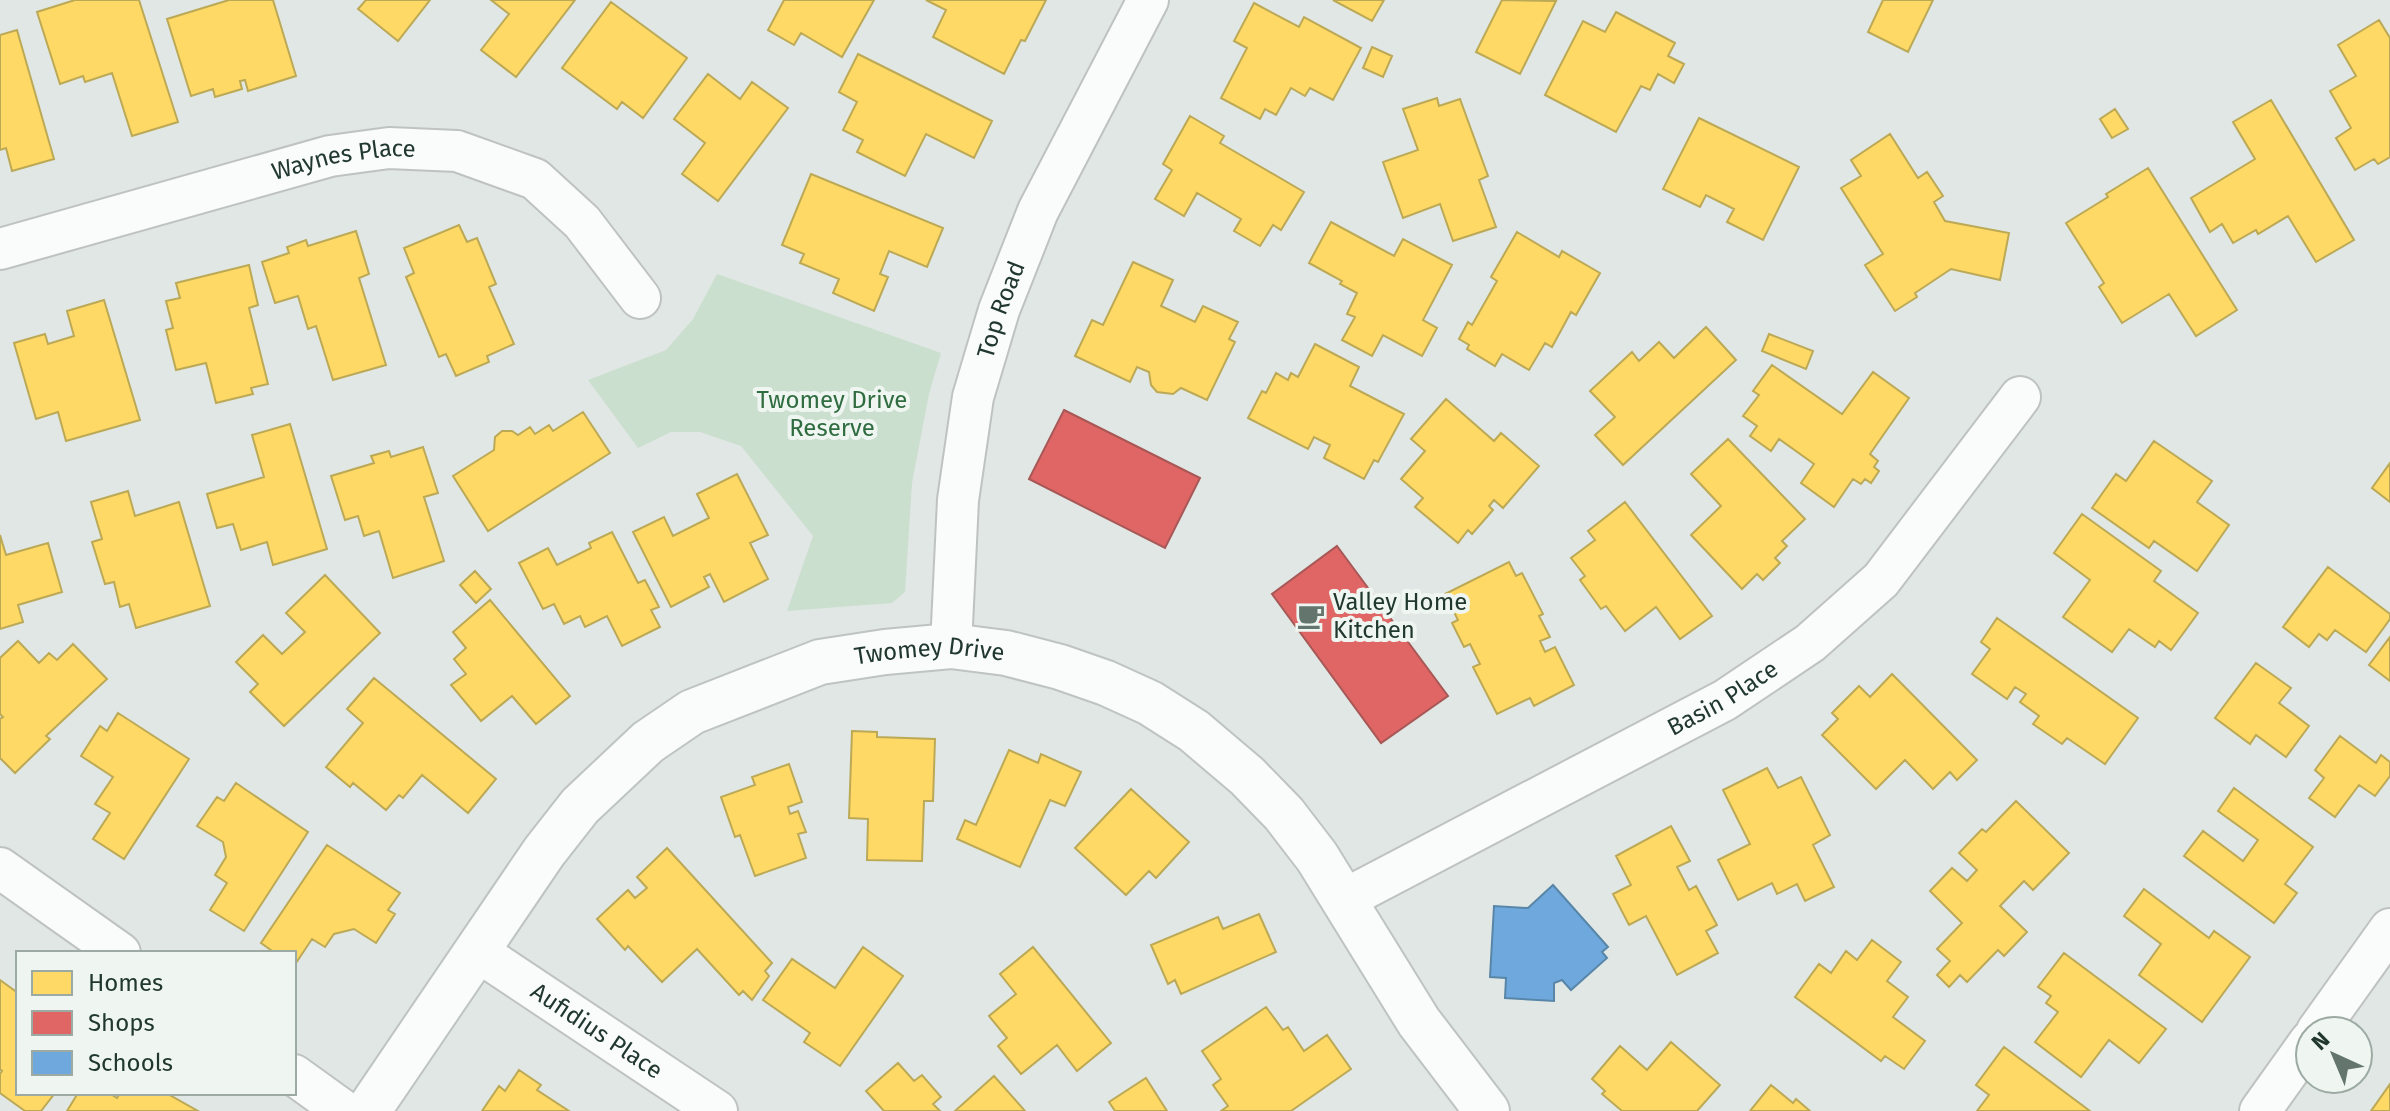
<svg xmlns="http://www.w3.org/2000/svg" width="2390" height="1111" viewBox="0 0 2390 1111" font-family="'Fira Sans',sans-serif">
<style>
.green{fill:#cbdfcf}
.homes{fill:#ffd966;stroke:#bca956;stroke-width:2}
.shops{fill:#e06666;stroke:#a75856;stroke-width:2}
.schools{fill:#6fa8dc;stroke:#5886a8;stroke-width:2}
.lines{fill:none;stroke-linecap:round;stroke-linejoin:round}
.street-casing{stroke:#bec3c1;stroke-width:44}
.secondary-casing{stroke:#bec4c1;stroke-width:48}
.street{stroke:#fafbfb;stroke-width:40}
.secondary{stroke:#fafbfb;stroke-width:44}
.labels{text-anchor:middle;stroke-width:8;stroke-linejoin:round;paint-order:stroke}
.street-label{font-size:24px;fill:#21382f;stroke:#eff6f2}
.park-label{font-size:24px;fill:#2f6c3f;stroke:#eff6f2}
.poi-label{font-size:24px;fill:#21382f;stroke:#eff6f2;text-anchor:start}
</style>
<rect width="100%" height="100%" fill="#e1e7e4"/>
<!-- green -->
<path class="green" d="M717,274L941,353L929,394L912,483L905,592L892,603L787,611L813,536L741,446L700,432H671L638,448L588,380L666,350L693,319Z"/>
<!-- homes -->
<path class="homes" d="M75,0H139L178,122L132,136L112,73L85,82L83,76L60,84L37,12Z
M229,0H273L296,76L248,91L245,80L240,81L242,89L215,97L213,89L191,96L167,19Z
M366,0H430L398,41L358,9Z
M491,0H575L516,77L481,50L509,14Z
M784,0H874L842,57L801,33L794,45L768,30Z
M926,0H1046L1025,41L1021,40L1004,74L933,37L946,10Z
M1333,0H1384L1372,21Z
M1502,0L1556,1L1520,74L1476,52Z
M1883,0H1933L1908,52L1868,32Z
M611,2L687,58L643,118L622,102L617,109L562,68Z
M1254,3L1299,27L1304,17L1361,48L1333,100L1310,88L1305,96L1291,88L1276,115L1265,109L1260,119L1221,98L1247,48L1234,41Z
M1616,12L1675,43L1668,56L1684,64L1674,83L1658,74L1650,90L1641,86L1616,132L1545,95L1583,21L1605,32Z
M2379,20L2390,38V157L2378,164L2374,159L2355,170L2336,138L2351,128L2330,91L2356,76L2338,45Z
M17,30L54,159L12,171L6,148L0,150V35Z
M1372,47L1392,56L1383,77L1363,68Z
M858,54L992,121L974,158L926,134L905,176L857,152L863,140L843,130L857,102L839,92Z
M708,74L740,99L752,82L788,108L718,201L682,174L705,143L674,119Z
M1437,98L1439,106L1460,99L1488,176L1479,180L1496,227L1453,241L1440,204L1403,218L1383,162L1418,150L1403,109Z
M2271,100L2354,240L2316,262L2288,216L2258,234L2256,230L2233,243L2222,224L2210,232L2191,198L2255,159L2233,122Z
M2115,109L2128,129L2112,138L2100,119Z
M1190,116L1224,136L1220,143L1304,192L1281,230L1273,225L1260,246L1234,231L1241,219L1197,193L1184,216L1155,199L1172,170L1163,164Z
M1699,118L1799,167L1763,240L1727,222L1734,209L1706,195L1700,207L1663,189Z
M1890,134L1918,178L1927,172L1943,196L1934,202L1945,221L2009,233L2000,280L1951,269L1915,293L1917,297L1895,311L1865,265L1883,254L1841,188L1861,176L1851,160Z
M2148,168L2237,310L2196,336L2169,294L2122,323L2099,287L2104,283L2066,223L2108,197L2106,194Z
M811,174L943,228L927,267L889,251L880,274L888,277L874,311L833,293L839,279L800,263L804,254L782,245Z
M1331,222L1394,256L1403,239L1452,265L1423,320L1437,328L1422,356L1383,335L1372,356L1342,340L1355,317L1347,314L1357,293L1340,284L1342,281L1309,263Z
M459,225L467,242L477,238L496,284L489,287L514,344L487,356L489,362L456,376L446,354L439,357L406,277L414,273L404,248Z
M356,231L369,274L359,278L386,365L333,380L316,326L308,329L298,296L275,303L262,262L289,253L287,247L306,240L308,246Z
M1517,232L1559,257L1562,251L1600,273L1576,315L1571,312L1552,347L1545,343L1529,370L1502,354L1495,366L1467,349L1469,345L1459,339L1468,322L1472,325L1497,281L1491,277Z
M1133,262L1173,280L1161,306L1195,322L1203,306L1238,322L1229,339L1235,342L1207,400L1181,388L1173,394L1157,392L1151,385L1149,372L1137,367L1130,382L1075,356L1092,320L1103,325Z
M249,265L258,305L249,308L268,384L251,388L253,394L216,403L206,363L176,370L166,330L173,328L166,301L180,298L176,283Z
M104,300L140,420L66,441L58,412L36,419L14,343L45,334L48,344L74,336L67,311Z
M1706,327L1736,360L1623,465L1595,435L1615,417L1590,391L1632,352L1639,361L1659,342L1674,358Z
M1769,334L1813,351L1806,369L1762,351Z
M1315,344L1359,367L1350,386L1404,414L1378,462L1374,460L1364,479L1324,458L1330,445L1314,437L1308,449L1248,418L1262,391L1266,393L1276,373L1288,380L1291,373L1298,377Z
M1772,365L1842,414L1873,372L1909,398L1870,454L1878,461L1874,467L1879,471L1871,483L1865,479L1861,484L1853,479L1834,507L1801,483L1814,464L1779,439L1771,451L1750,436L1757,426L1743,416L1759,395L1753,391Z
M1446,399L1494,441L1501,433L1539,466L1503,508L1494,500L1489,506L1493,510L1472,534L1468,530L1458,543L1415,507L1423,498L1401,479L1425,451L1411,439Z
M583,412L610,453L488,531L453,476L494,450L495,437L502,431H512L518,435L530,427L535,434L549,425L553,431Z
M290,424L327,549L273,565L267,542L241,550L233,524L217,528L207,494L264,477L252,435Z
M1728,439L1805,519L1782,541L1787,546L1775,558L1780,563L1763,580L1757,574L1742,589L1691,535L1721,506L1691,474Z
M2154,441L2212,481L2197,502L2229,525L2197,571L2154,541L2149,548L2092,508L2116,474L2126,481Z
M423,447L438,493L424,497L444,561L393,578L379,531L364,536L358,516L345,520L331,476L374,463L371,456L389,451L391,457Z
M2390,463V502L2372,488Z
M737,474L768,535L750,543L768,579L724,602L710,574L704,577L709,587L671,607L633,532L664,517L673,536L709,518L697,494Z
M128,491L135,516L179,502L210,606L136,628L129,604L120,607L114,582L105,584L92,542L102,539L91,502Z
M1625,502L1712,616L1680,639L1656,607L1625,631L1606,606L1601,609L1580,580L1585,576L1571,558L1595,540L1588,531Z
M2082,514L2161,571L2154,581L2198,613L2171,650L2159,641L2155,647L2129,629L2112,652L2063,617L2090,580L2054,553Z
M612,532L638,583L645,580L659,607L651,610L660,627L622,646L607,616L585,627L580,616L564,624L554,604L543,609L519,563L548,548L557,565L591,548L589,543Z
M0,535L6,555L48,543L62,592L18,605L23,622L0,629Z
M1509,562L1516,576L1522,573L1543,614L1539,616L1550,637L1540,641L1545,652L1555,647L1574,685L1534,706L1530,698L1497,714L1473,667L1480,664L1470,644L1464,647L1452,623L1458,620L1445,594Z
M2328,567L2390,614V619L2366,652L2335,630L2327,640L2319,634L2309,647L2283,627Z
M475,571L491,589L476,603L460,585Z
M325,575L380,633L284,726L250,692L258,684L236,662L263,635L282,654L305,632L286,613Z
M490,600L570,696L536,724L512,696L481,721L451,685L466,674L454,659L466,648L453,632Z
M1997,618L2138,718L2105,764L2067,738L2062,744L2033,724L2039,716L2020,702L2026,694L2015,687L2007,699L1972,674L1990,649L1981,642Z
M2390,637V681L2369,665Z
M18,641L39,663L49,653L57,660L73,644L107,679L46,736L50,739L15,773L0,758V719L3,717L0,714V658Z
M2256,663L2291,688L2279,703L2309,726L2286,757L2256,735L2250,744L2215,718Z
M1892,674L1977,760L1957,780L1950,772L1933,789L1905,760L1876,789L1822,735L1838,719L1832,713L1859,686L1870,697Z
M374,678L496,779L468,813L422,775L403,798L399,795L386,810L353,783L350,787L326,767L363,723L347,709Z
M118,713L189,759L124,859L93,839L110,813L95,804L113,777L81,756L100,726L107,731Z
M852,731L877,732V737L935,739L933,801H924L922,861L867,860L868,819L849,818Z
M2340,736L2376,763L2381,755L2390,762V776L2375,796L2359,785L2335,817L2309,798L2324,778L2315,770Z
M1009,750L1038,763L1041,754L1081,772L1065,806L1050,800L1020,867L957,839L965,820L976,825Z
M789,764L802,802L788,807L790,814L798,811L806,832L798,834L806,858L755,876L740,835L735,837L721,797L755,785L752,777Z
M1767,768L1778,788L1801,777L1830,835L1813,845L1834,887L1805,901L1797,884L1777,894L1772,883L1738,900L1718,860L1750,844L1723,790Z
M236,783L308,832L244,931L210,910L227,883L215,875L226,857L223,842L197,826L217,797L224,801Z
M2234,788L2313,847L2285,884L2297,893L2274,923L2184,856L2203,831L2243,861L2258,840L2218,811Z
M1131,789L1189,842L1156,878L1149,871L1126,895L1075,848Z
M2016,801L2069,853L2033,890L2024,881L2000,906L2027,932L2004,956L1998,950L1967,982L1960,975L1949,987L1937,975L1950,961L1937,949L1962,923L1930,891L1952,868L1967,881L1977,870L1959,853L1982,829L1986,832Z
M1671,826L1690,861L1677,867L1689,890L1696,886L1717,925L1706,931L1718,953L1677,975L1646,916L1629,925L1613,894L1631,885L1616,856Z
M327,845L400,893L388,910L395,914L376,943L354,929L334,934L325,947L312,939L294,966V953H275L261,943Z
M667,848L772,963L765,971L769,976L752,1000L743,991L739,995L697,949L662,982L628,946L625,950L597,919L628,890L635,898L647,888L637,877Z
M2144,889L2209,938L2214,931L2250,957L2202,1022L2139,975L2161,944L2124,916Z
M1259,914L1276,952L1181,994L1175,980L1168,984L1151,945L1218,917L1223,929Z
M1872,940L1901,962L1887,981L1908,997L1893,1017L1925,1041L1904,1069L1885,1056L1881,1061L1795,997L1819,964L1831,973L1846,951L1857,960Z
M863,947L903,976L840,1066L804,1042L810,1033L763,1000L792,959L835,988Z
M1033,947L1111,1043L1077,1071L1057,1045L1021,1074L998,1046L1007,1038L989,1016L1016,994L1000,974Z
M2064,953L2166,1029L2139,1063L2109,1040L2081,1077L2035,1042L2058,1012L2046,1003L2051,996L2038,987Z
M0,980L18,993V1093H55L41,1111H25L0,1093V1074L2,1071L0,1069Z
M1266,1007L1283,1030L1288,1027L1304,1051L1327,1035L1351,1069L1291,1111H1221L1228,1106L1213,1085L1221,1079L1202,1051Z
M1671,1042L1720,1085L1697,1111H1622L1602,1094L1605,1091L1592,1079L1620,1046L1647,1070Z
M2004,1047L2090,1111H1977L1989,1095L1976,1085Z
M898,1063L914,1081L922,1075L941,1097L933,1104L940,1111H884L866,1091Z
M519,1070L541,1085L537,1090L569,1111H482L499,1086L505,1091Z
M994,1076L1025,1111H955Z
M1146,1078L1167,1111H1115L1109,1102Z
M2390,1084V1111H2371Z
M1771,1085L1793,1103L1796,1099L1810,1111H1750Z
M78,1093H109L117,1098L120,1093H166L198,1111H67Z"/>
<!-- shops -->
<path class="shops" d="M1064,410L1200,478L1165,548L1029,479Z
M1337,546L1448,696L1381,743L1272,594Z"/>
<!-- schools -->
<path class="schools" d="M1553,885L1608,947L1602,952L1607,958L1571,990L1562,980L1554,983V1001L1505,998L1506,978L1490,977L1494,906L1528,908Z"/>
<g class="lines">
<!-- street casing -->
<g class="street-casing">
<g id="street">
<path id="s1" d="M0,249L330,156L389,148L457,151L535,179L582,222L640,298"/>
<path id="s2" d="M951,646L958,500L973,397L999,310L1038,211L1148,0"/>
<path d="M0,868L120,953"/>
<path id="s3" d="M1343,900L1725,700L1810,643L1881,580L2020,397"/>
<path id="s4" d="M477,951L717,1111"/>
<path d="M2317,1031L2390,929"/>
<path d="M294,1075L344,1111"/>
<path d="M2260,1111L2310,1041"/>
</g>
</g>
<!-- secondary casing -->
<g class="secondary-casing">
<g id="secondary">
<path id="s5" d="M368,1111L544,852L580,806L648,742L692,712L820,662L885,652L951,646L1006,653L1060,667L1106,683L1150,703L1194,731L1247,776L1284,814L1317,857L1419,1022L1487,1111"/>
</g>
</g>
<!-- street -->
<use href="#street" class="street"/>
<!-- secondary -->
<use href="#secondary" class="secondary"/>
</g>
<!-- icons -->
<defs>
<g id="cafe-bare" transform="scale(2.16)"><path d="M-5.5-4.5H6V0H3Q3 3.5 0 3.5H-2.5Q-5.5 3.5-5.5 0ZM3-3.2v2h1.7v-2ZM-6 4.5H4V6H-6Z" fill="#64756e" stroke="#eff6f2" stroke-width="2.5" paint-order="stroke"/></g>
</defs>
<g fill-rule="evenodd">
<use href="#cafe-bare" x="1311" y="616"/>
</g>
<g class="labels">
<!-- street labels -->
<g class="street-label">
<text dy="8" stroke="none"><textPath href="#s1" startOffset="356">Waynes Place</textPath></text>
<text dy="8" stroke="none"><textPath href="#s2" startOffset="342">Top Road</textPath></text>
<text dy="8" stroke="none"><textPath href="#s5" startOffset="766">Twomey Drive</textPath></text>
<text dy="8" stroke="none"><textPath href="#s3" startOffset="430">Basin Place</textPath></text>
<text dy="8" stroke="none"><textPath href="#s4" startOffset="144">Aufidius Place</textPath></text>
</g>
<!-- park labels -->
<g class="park-label">
<text x="832" y="408">Twomey Drive<tspan x="832" dy="28">Reserve</tspan></text>
</g>
<!-- poi labels -->
<g class="poi-label">
<text x="1333" y="610">Valley Home<tspan x="1333" dy="28">Kitchen</tspan></text>
</g>
</g>
<!-- legend -->
<rect x="16" y="951" width="280" height="144" fill="#eff6f2" stroke="#9daaa4" stroke-width="2"/>
<rect x="32" y="971" width="40" height="24" fill="#ffd966" stroke="#9daaa4" stroke-width="2"/>
<text x="88" y="991" font-size="24" fill="#21382f">Homes</text>
<rect x="32" y="1011" width="40" height="24" fill="#e06666" stroke="#9daaa4" stroke-width="2"/>
<text x="88" y="1031" font-size="24" fill="#21382f">Shops</text>
<rect x="32" y="1051" width="40" height="24" fill="#6fa8dc" stroke="#9daaa4" stroke-width="2"/>
<text x="88" y="1071" font-size="24" fill="#21382f">Schools</text>
<!-- north arrow -->
<g transform="translate(2334 1055) rotate(316)"><circle r="38" fill="#eff6f2" stroke="#9daaa4" stroke-width="2"/>
<path d="M0-6L14 30L0 20L-14 30Z" fill="#64756e"/>
<text y="-12" font-size="22" font-weight="bold" text-anchor="middle" fill="#21382f">N</text>
</g>
</svg>
